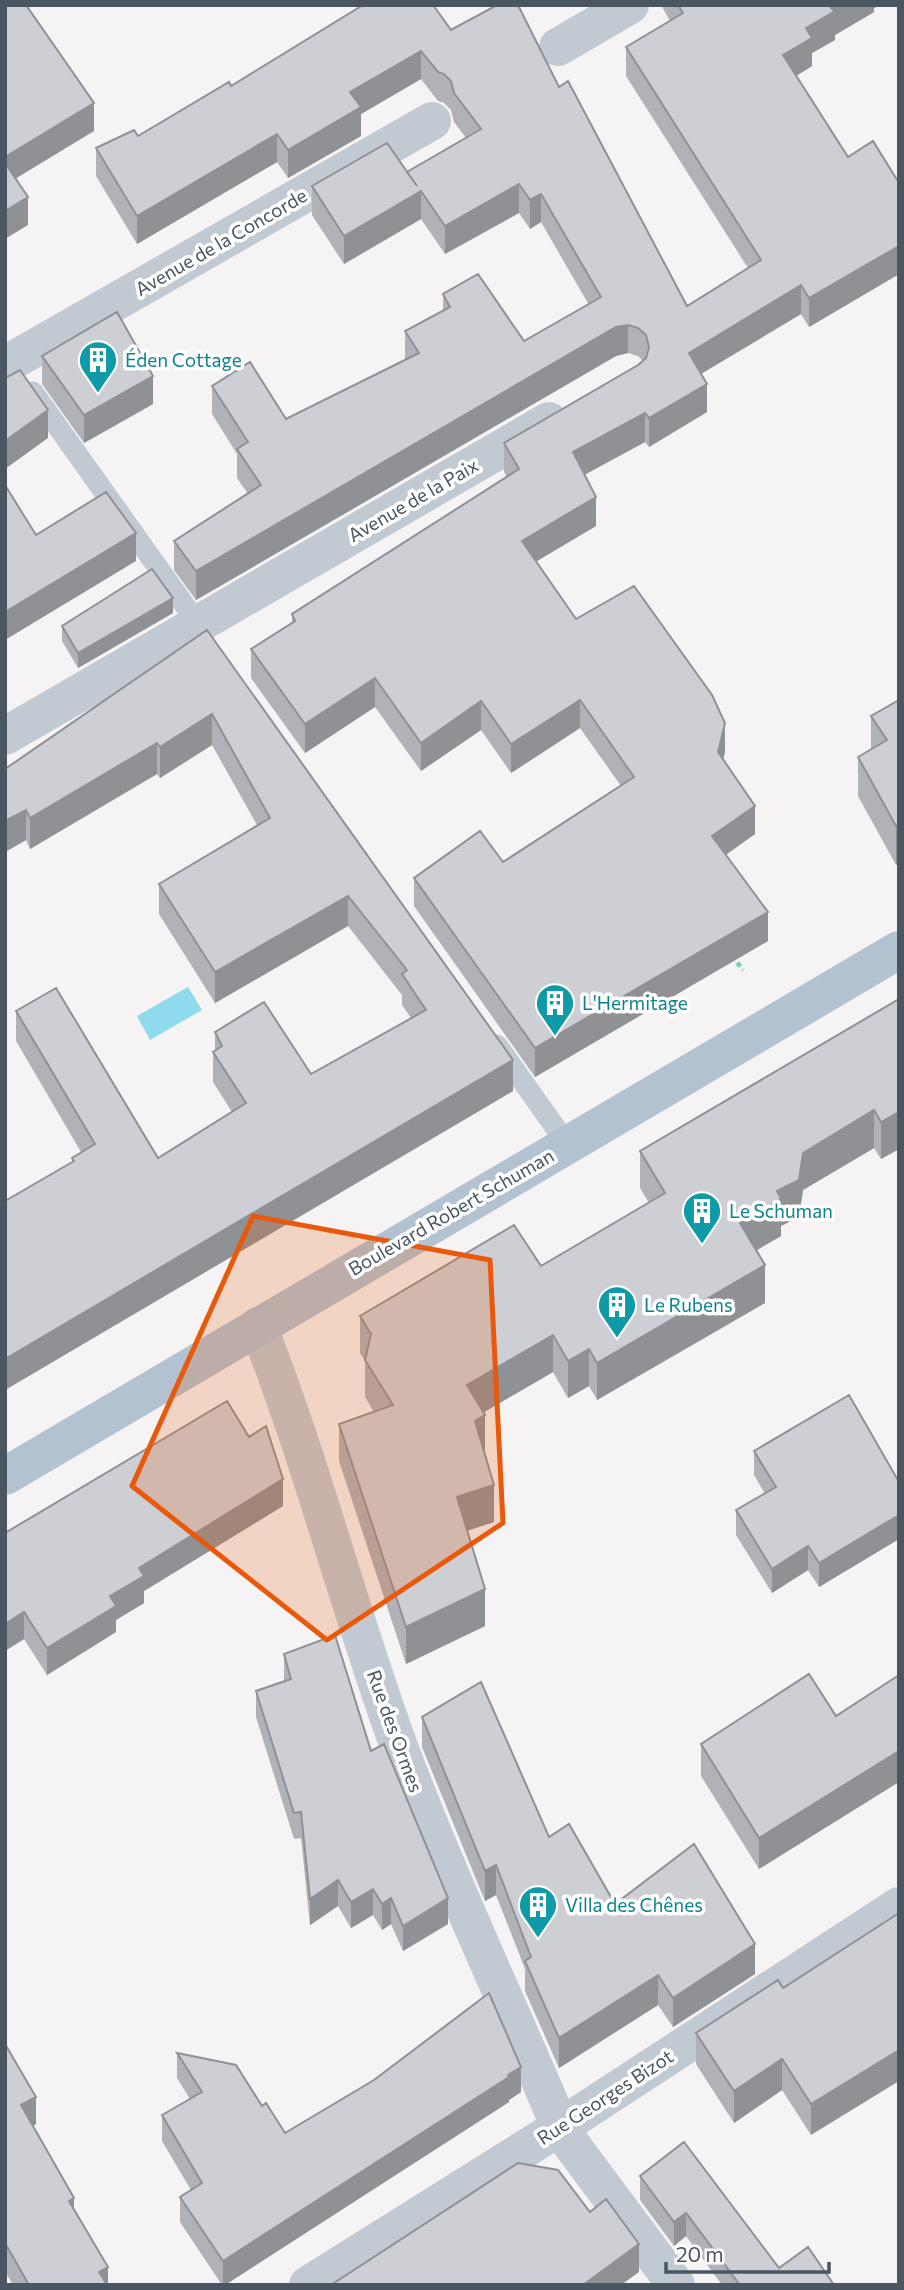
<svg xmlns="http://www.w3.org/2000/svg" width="904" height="2290" viewBox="0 0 904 2290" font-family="Commissioner,sans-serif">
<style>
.water{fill:#90daee}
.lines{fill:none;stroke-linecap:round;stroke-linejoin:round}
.path{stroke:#7ad0a6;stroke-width:4.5;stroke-dasharray:5 3.5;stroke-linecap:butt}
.lane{stroke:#c1cad2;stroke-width:21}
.street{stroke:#c1cad2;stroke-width:38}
.primary{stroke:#b3c2d1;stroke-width:38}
.wall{fill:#b0b2b7}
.shaded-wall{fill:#909195}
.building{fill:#cdcfd5;stroke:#909195;stroke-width:2}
.marked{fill:#e8590c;fill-opacity:0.2;stroke:#e8590c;stroke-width:5;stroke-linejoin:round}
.labels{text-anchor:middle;stroke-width:7;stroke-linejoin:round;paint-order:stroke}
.street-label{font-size:19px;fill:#4a5661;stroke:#fff}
.culture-label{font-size:19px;fill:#0d838f;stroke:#fff;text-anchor:start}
</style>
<rect width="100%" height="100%" fill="#f5f3f3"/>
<!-- water -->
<path class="water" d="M188,987L202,1010L150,1040L137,1016Z"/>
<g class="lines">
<!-- path -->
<path class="path" d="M732,956L743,970"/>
<!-- lane -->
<path class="lane" d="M33,392L203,631
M497,1045L567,1144"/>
<!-- street -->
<path class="street" d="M558,47L630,5
M5,365L432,121
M5,736L549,421
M258,1326C313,1465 349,1611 401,1752C449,1879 507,2002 560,2127L571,2144L676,2285
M308,2285L560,2127L899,1906"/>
<!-- primary -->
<path class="primary" d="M5,1476L899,950"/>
</g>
<!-- wall -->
<path class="wall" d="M661,5H880L874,8V12L835,35V40L812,53V66L796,76L848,157L899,183V274L809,327L801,314L701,374L707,412L649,447L645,442L584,475L596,526L536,561L576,619L725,752L723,760L755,834L726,855L768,941L535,1077L414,906V878L503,862L621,786L580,728L511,773L481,730L421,771L375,707L305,753L251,678V649L292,623V614L507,477L504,472V443L638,365L643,361L638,356L628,353L616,356L196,600L174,570V541L248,494L237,478V454L212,414V386L286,419L405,360V331L443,311V294L524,341L589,305L541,222L530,229L519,213L445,254L421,219L344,264L312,215V186L407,172L466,138L454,122L451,110L444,103L438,101L421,79L361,114V136L288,178L277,162L137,244L96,176V148L138,136L231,86L451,30L559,87L687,306L748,268L626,76V47L670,21Z
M42,356L153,404L84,443L42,384Z
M173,613L78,668L62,641V626Z
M207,630L513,1091L5,1390L72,1162V1158L81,1152L16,1041V1011L158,1158L232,1112L213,1082V1052L215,1050V1032L311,1074L411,1018L402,1005V995L348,926L215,1003L159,914V884L257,825L212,745L160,778L157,774L30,849L26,840L5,852V769Z
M899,700L896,865L858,796V757L871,749V716Z
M899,999V1149L881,1159L874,1148L803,1190L799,1217L781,1226V1236L756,1250L765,1303L597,1400L589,1386L568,1398L553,1372L484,1412L485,1452L484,1453L494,1522L467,1531L485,1626L406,1664L339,1461V1424L374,1412L365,1397V1361L360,1353V1316L541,1266L649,1203L640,1188V1151Z
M754,1451L899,1482V1539L819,1587L808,1570L772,1593L736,1535V1510L765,1494L754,1475Z
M283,1506L144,1591V1603L116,1620V1632L47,1675L24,1639L5,1651V1533Z
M284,1654L371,1751L448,1924L403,1951L391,1924L382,1930L373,1915L351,1928L338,1906L310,1925L301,1838L294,1839L256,1717V1691L284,1681Z
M836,1716L759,1869L701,1776V1744Z
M422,1717L549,1837L615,1904L755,1974L673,2027L658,2005L559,2068L525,1991V1969L496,1895L485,1901L422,1747Z
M899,1913L811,2135L782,2090L734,2123L696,2064V2033L783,1988Z
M5,2044L36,2124L33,2126L74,2210L108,2285H13L5,2271Z
M177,2053L262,2106L285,2133L521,2092L509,2100V2102L225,2285H222L180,2222V2197L191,2190L162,2141V2115L190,2099L177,2078Z
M640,2176L779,2268L834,2285H722L686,2236L674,2246L640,2200Z"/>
<!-- shaded-wall -->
<path class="shaded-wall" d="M837,5H880L874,8V12L835,35V40L812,53V66L783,84V55L806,28Z
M421,51V79L361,114V136L288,178V150L350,92Z
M94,103V131L5,185V157Z
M277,134V162L137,244V216Z
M519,184V213L445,254V226Z
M421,191V219L344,264V236Z
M541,194V222L530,229V200Z
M28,197V225L5,239V211Z
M899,246V274L809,327V298Z
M801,285V314L689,381V353Z
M628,325V353L616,356L196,600V571L616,327Z
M153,376V404L84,443V415Z
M707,384V412L649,447V418Z
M48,410V438L5,469V441Z
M645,413V442L573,481V452Z
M596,497V526L522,570V541Z
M136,533V561L5,640V612Z
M173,598V613L78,668V653Z
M375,678V707L305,753V724Z
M580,700V728L511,773V744Z
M481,701V730L421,771V743Z
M212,714V745L160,778V747Z
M725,723V752L718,781V752Z
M157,743V774L30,849V818Z
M755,806V834L712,864V836Z
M26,810V840L5,852V821Z
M899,825V864L896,865V826Z
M348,896V926L215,1003V972Z
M768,912V941L535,1077V1048Z
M513,1060V1091L5,1390V1359Z
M874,1110V1148L803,1190L799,1217L781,1226V1236L740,1260V1223L803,1153Z
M899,1112V1149L881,1159V1122Z
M765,1265V1303L597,1400V1363Z
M553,1335V1372L467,1422V1385Z
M589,1349V1386L568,1398V1361Z
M485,1415V1452L475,1458V1421Z
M283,1479V1506L144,1591V1603L116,1620V1632L47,1675V1648L110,1596L139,1568Z
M494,1485V1522L457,1534V1497Z
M899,1515V1539L819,1587V1563Z
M808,1546V1570L772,1593V1569Z
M485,1589V1626L406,1664V1627Z
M24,1612V1639L5,1651V1624Z
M899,1751V1782L759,1869V1838Z
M496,1865V1895L485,1901V1871Z
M338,1880V1906L310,1925V1899Z
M373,1889V1915L351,1928V1902Z
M391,1898V1924L382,1930V1904Z
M448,1898V1924L403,1951V1926Z
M755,1944V1974L673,2027V1998Z
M658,1975V2005L559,2068V2038Z
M899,2050V2081L811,2135V2104Z
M782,2059V2090L734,2123V2091Z
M521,2067V2092L509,2100V2102L225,2285H223V2261Z
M36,2097V2124L21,2132V2105Z
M74,2198V2225L69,2201Z
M686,2213V2236L674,2246V2222Z
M639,2244V2272L621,2285H583Z
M108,2267V2285H99V2272Z"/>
<!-- building -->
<path class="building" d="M5,5H26L94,103L5,157Z
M363,5H433L451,30L497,5H518L559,87L568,81L687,306L761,260L626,47L683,13L678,5H837L831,8L835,11L806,28L812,38L783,55L848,157L873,141L899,183V246L809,298L801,285L689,353L707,384L649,418L645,413L573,452L596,497L522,541L576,619L634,586L712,695L725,723L718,752L755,806L712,836L768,912L535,1048L414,878L480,831L503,862L634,777L580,700L511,744L481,701L421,743L375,678L305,724L251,649L295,621L292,614L519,469L504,443L638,365L646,358L649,347L646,335L638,328L628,325L616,327L196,571L174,541L261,485L237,449L248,442L212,386L250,362L286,419L419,353L405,331L450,307L443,294L478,274L524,341L601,297L541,194L530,200L519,184L445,226L421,191L344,236L312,186L387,143L417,186L407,172L481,129L454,93L451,81L444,74L438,72L421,51L350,92L361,107L288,150L277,134L137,216L96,148L134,130L138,136L229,82L231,86Z
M5,163L28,197L5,211Z
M117,312L153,376L84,415L42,356Z
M20,370L48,410L5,441V378Z
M5,485L36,535L106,492L136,533L5,612Z
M152,569L173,598L78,653L62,626Z
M207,630L513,1060L5,1359V1201L74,1161L72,1158L95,1144L16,1011L56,988L158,1158L246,1103L213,1052L222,1046L215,1032L264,1002L311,1074L426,1010L402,974L407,970L348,896L215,972L159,884L270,818L212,714L160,747L157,743L30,818L26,810L5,821V769Z
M899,700V825L896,826L858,757L887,740L871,716Z
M899,999V1112L881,1122L874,1110L803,1153L799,1180L777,1191L781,1199L740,1223L765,1265L597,1363L589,1349L568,1361L553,1335L467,1385L485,1415L475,1421L494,1485L457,1497L485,1589L406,1627L339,1424L393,1405L365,1360L371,1334L360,1316L514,1225L541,1266L665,1193L640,1151Z
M849,1395L899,1482V1515L819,1563L808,1546L772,1569L736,1510L776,1487L754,1451Z
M227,1401L249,1437L266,1426L283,1479L139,1568L144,1576L110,1596L116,1606L47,1648L24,1612L5,1624V1533Z
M335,1635L371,1751L384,1744L448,1898L403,1926L391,1898L382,1904L373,1889L351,1902L338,1880L310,1899L301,1812L294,1813L256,1691L291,1679L284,1654Z
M809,1674L836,1716L899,1675V1751L759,1838L701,1744Z
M481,1682L549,1837L569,1824L615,1904L694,1844L755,1944L673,1998L658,1975L559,2038L525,1961L531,1957L496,1865L485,1871L422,1717Z
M899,1913V2050L811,2104L782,2059L734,2091L696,2033L778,1980L783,1988Z
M489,1993L521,2067L508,2075L509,2077L223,2261L180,2197L202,2183L162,2115L202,2092L177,2053L236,2065L262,2106L266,2103L285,2133L374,2080Z
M5,2044L36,2097L21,2105L74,2198L69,2201L108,2267L99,2272L106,2283L103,2285H29L5,2243Z
M684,2142L779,2268L808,2247L834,2285H740L686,2213L674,2222L640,2176Z
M518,2163L558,2170L590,2212L606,2199L639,2244L583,2285H331Z"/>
<!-- marked area -->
<path class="marked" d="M253,1216L490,1260L503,1523L327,1640L132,1486Z"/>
<!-- icons -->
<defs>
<g id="building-pin" transform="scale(2.0125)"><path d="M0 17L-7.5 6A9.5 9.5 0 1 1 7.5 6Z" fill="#0f9aa8" stroke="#fff"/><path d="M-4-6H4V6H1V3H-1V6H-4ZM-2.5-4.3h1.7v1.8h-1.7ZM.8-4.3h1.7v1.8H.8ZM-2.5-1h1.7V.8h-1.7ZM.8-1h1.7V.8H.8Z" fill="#fff"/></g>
</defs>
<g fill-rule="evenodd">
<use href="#building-pin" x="98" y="360"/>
<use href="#building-pin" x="555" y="1003"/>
<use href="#building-pin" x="702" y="1211"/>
<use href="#building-pin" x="617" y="1305"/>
<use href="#building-pin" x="538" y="1905"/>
</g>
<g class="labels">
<!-- street labels -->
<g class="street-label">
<text transform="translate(221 242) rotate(-30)" y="7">Avenue de la Concorde</text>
<text transform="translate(413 500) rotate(-30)" y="7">Avenue de la Paix</text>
<text transform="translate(451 1212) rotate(-30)" y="7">Boulevard Robert Schuman</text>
<text transform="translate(395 1731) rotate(70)" y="7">Rue des Ormes</text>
<text transform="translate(605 2097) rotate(-33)" y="7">Rue Georges Bizot</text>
</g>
<!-- culture labels -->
<g class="culture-label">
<text x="125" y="367">Éden Cottage</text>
<text x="582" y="1010">L'Hermitage</text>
<text x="729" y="1218">Le Schuman</text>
<text x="644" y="1312">Le Rubens</text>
<text x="565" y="1912">Villa des Chênes</text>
</g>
</g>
<!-- border -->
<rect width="904" height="2290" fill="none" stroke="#4a5661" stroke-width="14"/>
<!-- scale -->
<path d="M666 2262v10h163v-10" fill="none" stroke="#4a5661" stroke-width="3.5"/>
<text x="676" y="2262" font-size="21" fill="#4a5661" stroke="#ffffff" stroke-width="5" paint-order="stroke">20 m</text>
</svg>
